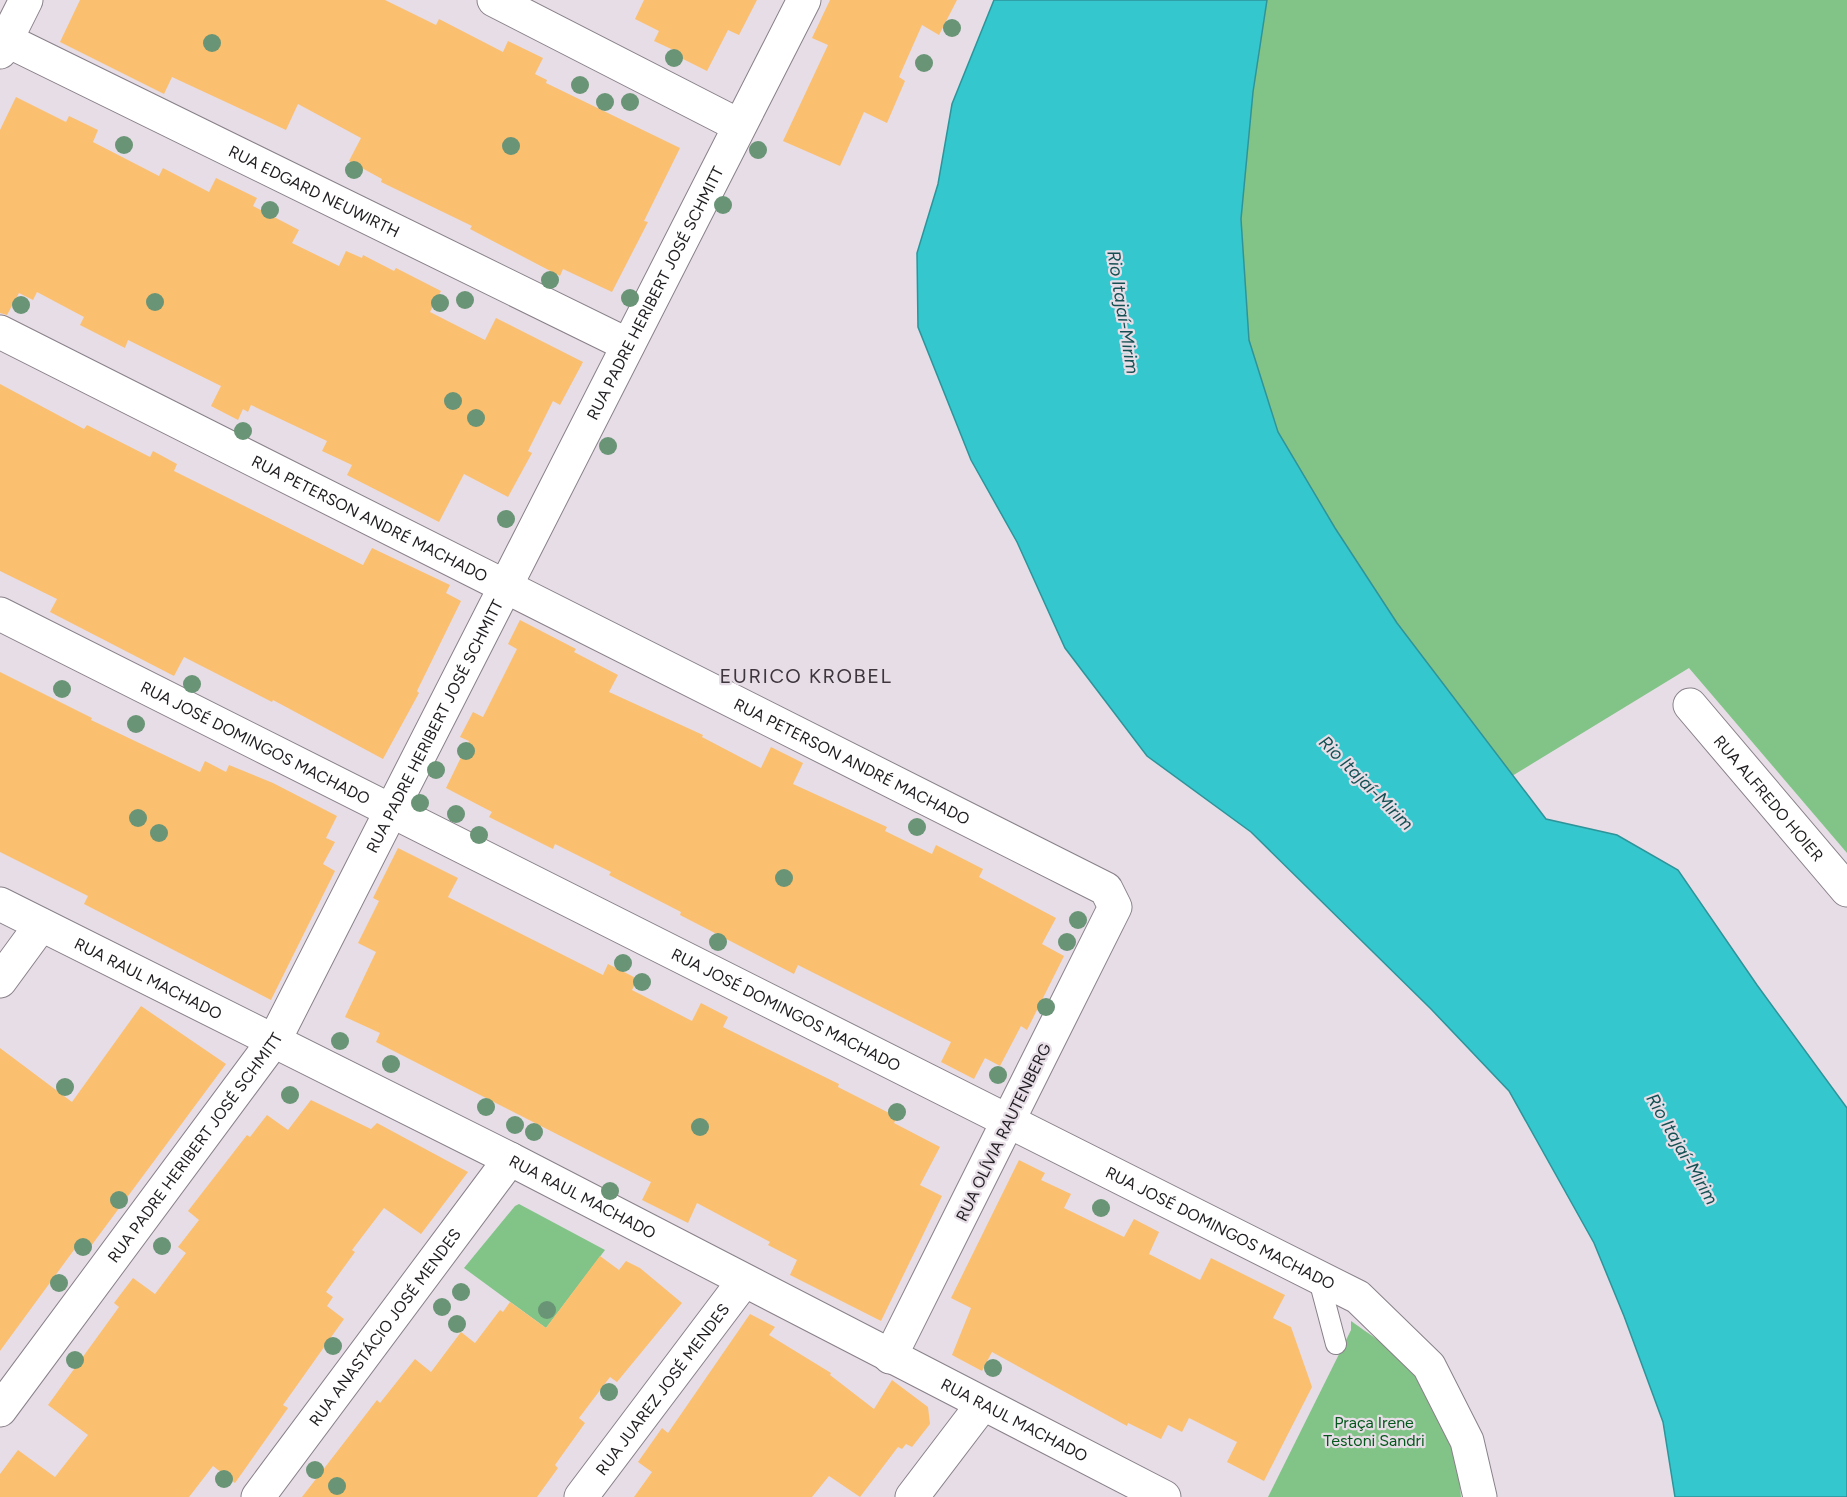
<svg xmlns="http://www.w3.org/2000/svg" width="1847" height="1497" viewBox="0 0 1847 1497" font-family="Figtree,sans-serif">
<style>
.green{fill:#82c487}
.water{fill:#34c7ce;stroke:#2e949a;stroke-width:1.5}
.building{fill:#fbbf70}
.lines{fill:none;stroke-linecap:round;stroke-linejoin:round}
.service-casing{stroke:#898189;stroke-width:22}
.minor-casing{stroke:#898189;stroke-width:35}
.tertiary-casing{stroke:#898189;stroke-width:35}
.service{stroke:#fff;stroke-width:20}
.minor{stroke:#fff;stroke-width:33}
.tertiary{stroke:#fff;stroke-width:33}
.tree{fill:#6a9476}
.labels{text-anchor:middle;stroke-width:4.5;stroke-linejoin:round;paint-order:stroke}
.street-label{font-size:16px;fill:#201d20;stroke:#e6dde6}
.park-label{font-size:16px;fill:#05581b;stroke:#e6dde6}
.water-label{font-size:18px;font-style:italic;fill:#145053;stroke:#e6dde6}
.quarter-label{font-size:20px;letter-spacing:1.5px;fill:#3e363d;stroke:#e6dde6}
</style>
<rect width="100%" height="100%" fill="#e6dde6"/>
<!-- green -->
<path class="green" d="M1267,0H1847V853L1689,668L1512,776L1397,623L1334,528L1278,432L1249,340L1241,219L1253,92Z
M519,1204L605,1250L546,1328L464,1268L515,1206Z
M1351,1321C1373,1337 1402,1354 1418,1377C1440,1409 1459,1459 1461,1497H1268L1351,1330Z"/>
<!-- water -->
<path class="water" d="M994,0H1267L1253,92L1241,219L1249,340L1278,432L1335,528L1397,623L1546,819L1617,835L1678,870L1757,985L1847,1108V1497H1675L1663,1422L1624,1316L1594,1243L1509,1091L1431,1009L1251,832L1147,756L1065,648L1017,542L971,460L918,327L917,253L938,184L952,104Z"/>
<!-- building -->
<path class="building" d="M80,0H385L436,25L439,19L503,52L508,41L543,58L535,74L547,80L546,83L680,148L644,221L648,222L612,292L563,269L560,276L470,229L472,226L381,182L382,179L349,161L361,138L298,104L286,130L172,77L164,94L60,42Z
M644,0H757L739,35L728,30L707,71L679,57L680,53L654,41L659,31L635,19Z
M830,0H957L939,35L922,25L899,77L905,81L887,123L864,112L840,166L783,141L828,45L812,38Z
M16,97L66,122L69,116L98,130L93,142L159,176L163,168L209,192L216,178L257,198L253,206L299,230L292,243L339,266L346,251L362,258L363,255L394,271L396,268L441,291L430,312L485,340L496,318L583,362L560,405L553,401L528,451L532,453L508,497L464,474L439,522L347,475L352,465L322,451L327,441L251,405L248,412L243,409L238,420L211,406L221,386L128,340L125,348L80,325L84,317L37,292L33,300L19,293L7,315L0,313V130Z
M0,384L84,429L87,425L150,457L153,451L177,464L174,471L363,565L372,548L450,585L446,593L461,601L417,691L419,693L383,759L273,700L272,702L184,657L174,676L50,612L57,599L0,571Z
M520,620L576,649L574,652L618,675L609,692L703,735L702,737L761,768L771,747L803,763L793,784L887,827L885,831L932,854L936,845L983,869L979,877L1056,918L1042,944L1064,956L1027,1030L1021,1026L1000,1066L985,1058L974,1079L941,1062L951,1042L798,965L794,974L680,915L681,912L609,875L611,872L555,844L553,849L489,817L492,812L446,788L469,741L460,737L473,712L483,717L517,649L508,644Z
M0,672L92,718L91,720L200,772L205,761L226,772L229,765L273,783L337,816L326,838L335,842L323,864L335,871L271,1000L84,904L88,896L0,852Z
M398,848L458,878L448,897L603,975L608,964L638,979L632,990L692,1021L701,1003L728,1017L723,1027L839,1084L838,1087L897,1117L894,1123L940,1147L920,1185L942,1196L881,1321L790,1275L797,1260L768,1245L770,1242L697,1203L688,1223L642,1200L651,1182L376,1042L380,1033L345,1017L376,952L358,943L379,901L373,898Z
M141,1006L226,1064L91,1246L82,1239L0,1351V1048L72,1102Z
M311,1100L371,1129L377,1123L468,1172L421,1234L384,1208L352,1250L355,1252L326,1292L333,1297L327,1306L344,1319L283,1405L288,1408L235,1483L213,1466L189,1497H0V1474L18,1450L55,1477L88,1435L48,1405L119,1307L114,1303L133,1278L155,1294L186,1253L178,1247L199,1220L188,1211L247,1135L250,1137L267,1115L288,1130Z
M1019,1160L1045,1173L1041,1180L1071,1194L1064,1208L1124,1237L1134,1219L1159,1232L1149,1254L1200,1280L1211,1258L1285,1295L1273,1318L1291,1327L1312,1387L1264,1481L1227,1462L1237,1442L1189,1418L1182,1432L1168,1425L1161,1439L1128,1423L1127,1426L992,1352L982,1371L952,1355L971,1308L951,1298Z
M600,1256L619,1270L626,1261L640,1268L682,1303L617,1382L610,1377L579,1418L585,1423L555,1465L558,1468L537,1497H302L377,1400L380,1403L415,1359L431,1372L461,1332L475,1343L500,1310L503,1312L510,1302L546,1328Z
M750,1314L775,1327L769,1335L831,1373L830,1375L874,1409L892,1380L928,1407L930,1424L912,1447L906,1444L902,1449L898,1447L860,1497L829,1476L812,1497H634L652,1472L638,1462L662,1428L668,1433Z"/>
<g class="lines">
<!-- service casing -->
<g class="service-casing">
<path id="service" d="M1318,1276L1336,1344"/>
</g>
<!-- minor casing -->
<g class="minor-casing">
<g id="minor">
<path d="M494,0L738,125"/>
<path id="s1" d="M0,37L628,345"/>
<path d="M0,52L26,0"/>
<path id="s2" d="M0,332L1106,889L1115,907L890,1357"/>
<path id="s3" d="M0,614L1358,1297L1429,1366L1467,1441L1480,1497"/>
<path id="s4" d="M1690,705L1847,890"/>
<path id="s5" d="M0,904L510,1159L1164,1497"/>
<path d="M0,981L41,925"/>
<path id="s6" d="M258,1497L510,1159"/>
<path id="s7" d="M581,1497L743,1282"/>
<path d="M912,1497L982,1405"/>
</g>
</g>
<!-- tertiary casing -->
<g class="tertiary-casing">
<g id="tertiary">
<path id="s8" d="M0,1410L275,1039L804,0"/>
</g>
</g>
<!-- service -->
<use href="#service" class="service"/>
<!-- minor -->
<use href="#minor" class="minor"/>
<!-- tertiary -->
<use href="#tertiary" class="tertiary"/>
</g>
<!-- trees -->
<g class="tree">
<circle cx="952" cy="28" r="9"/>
<circle cx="212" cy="43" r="9"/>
<circle cx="674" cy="58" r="9"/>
<circle cx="924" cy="63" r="9"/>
<circle cx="580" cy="85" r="9"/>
<circle cx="605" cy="102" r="9"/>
<circle cx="630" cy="102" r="9"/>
<circle cx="124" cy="145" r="9"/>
<circle cx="511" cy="146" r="9"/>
<circle cx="758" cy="150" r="9"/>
<circle cx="354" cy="170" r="9"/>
<circle cx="723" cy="205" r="9"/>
<circle cx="270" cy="210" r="9"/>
<circle cx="550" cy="280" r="9"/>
<circle cx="630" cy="298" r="9"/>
<circle cx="465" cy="300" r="9"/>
<circle cx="155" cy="302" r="9"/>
<circle cx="440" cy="303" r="9"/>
<circle cx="21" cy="305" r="9"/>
<circle cx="453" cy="401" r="9"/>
<circle cx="476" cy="418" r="9"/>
<circle cx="243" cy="431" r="9"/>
<circle cx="608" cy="446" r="9"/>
<circle cx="506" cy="519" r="9"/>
<circle cx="192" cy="684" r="9"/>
<circle cx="62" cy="689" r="9"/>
<circle cx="136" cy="724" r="9"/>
<circle cx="466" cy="751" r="9"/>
<circle cx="436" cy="770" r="9"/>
<circle cx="420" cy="803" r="9"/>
<circle cx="456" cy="814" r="9"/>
<circle cx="138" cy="818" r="9"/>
<circle cx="917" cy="827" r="9"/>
<circle cx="159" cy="833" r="9"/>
<circle cx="479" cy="835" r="9"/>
<circle cx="784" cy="878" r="9"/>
<circle cx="1078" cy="920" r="9"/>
<circle cx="718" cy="942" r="9"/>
<circle cx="1067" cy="942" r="9"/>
<circle cx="623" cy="963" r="9"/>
<circle cx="642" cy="982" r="9"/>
<circle cx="1046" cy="1007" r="9"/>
<circle cx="340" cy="1041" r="9"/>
<circle cx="391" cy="1064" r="9"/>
<circle cx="998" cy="1075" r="9"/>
<circle cx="65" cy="1087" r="9"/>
<circle cx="290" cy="1095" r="9"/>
<circle cx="486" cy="1107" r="9"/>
<circle cx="897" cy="1112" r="9"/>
<circle cx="515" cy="1125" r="9"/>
<circle cx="700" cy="1127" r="9"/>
<circle cx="534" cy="1132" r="9"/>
<circle cx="610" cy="1191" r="9"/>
<circle cx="119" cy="1200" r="9"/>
<circle cx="1101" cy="1208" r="9"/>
<circle cx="162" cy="1246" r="9"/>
<circle cx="83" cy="1247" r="9"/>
<circle cx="59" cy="1283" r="9"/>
<circle cx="461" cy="1292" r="9"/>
<circle cx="442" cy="1307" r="9"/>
<circle cx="547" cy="1310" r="9"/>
<circle cx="457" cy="1324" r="9"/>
<circle cx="333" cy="1346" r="9"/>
<circle cx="75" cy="1360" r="9"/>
<circle cx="993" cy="1368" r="9"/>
<circle cx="609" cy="1392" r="9"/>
<circle cx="315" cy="1470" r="9"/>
<circle cx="224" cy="1479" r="9"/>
<circle cx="337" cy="1486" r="9"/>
</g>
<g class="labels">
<!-- street labels -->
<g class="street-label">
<text dy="6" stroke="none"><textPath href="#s1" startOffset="350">RUA EDGARD NEUWIRTH</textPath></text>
<text dy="6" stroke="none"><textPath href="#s8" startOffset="1299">RUA PADRE HERIBERT JOSÉ SCHMITT</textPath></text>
<text dy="6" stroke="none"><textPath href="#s2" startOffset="414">RUA PETERSON ANDRÉ MACHADO</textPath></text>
<text dy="6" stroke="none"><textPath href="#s8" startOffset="813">RUA PADRE HERIBERT JOSÉ SCHMITT</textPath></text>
<text dy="6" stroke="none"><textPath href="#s3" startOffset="286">RUA JOSÉ DOMINGOS MACHADO</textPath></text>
<text dy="6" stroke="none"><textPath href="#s2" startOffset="954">RUA PETERSON ANDRÉ MACHADO</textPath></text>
<text dy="6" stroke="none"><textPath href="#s4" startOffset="122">RUA ALFREDO HOIER</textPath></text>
<text dy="6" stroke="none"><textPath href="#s5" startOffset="166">RUA RAUL MACHADO</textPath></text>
<text dy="6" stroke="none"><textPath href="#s3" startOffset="880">RUA JOSÉ DOMINGOS MACHADO</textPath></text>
<text transform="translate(1003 1132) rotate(-64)" y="6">RUA OLÍVIA RAUTENBERG</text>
<text dy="6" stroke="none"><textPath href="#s8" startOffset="327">RUA PADRE HERIBERT JOSÉ SCHMITT</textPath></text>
<text dy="6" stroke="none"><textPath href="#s5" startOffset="652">RUA RAUL MACHADO</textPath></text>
<text dy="6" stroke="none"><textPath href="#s3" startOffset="1366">RUA JOSÉ DOMINGOS MACHADO</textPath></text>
<text dy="6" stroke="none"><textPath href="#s6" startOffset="212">RUA ANASTÁCIO JOSÉ MENDES</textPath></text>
<text dy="6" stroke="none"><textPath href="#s7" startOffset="135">RUA JUAREZ JOSÉ MENDES</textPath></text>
<text dy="6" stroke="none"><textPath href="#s5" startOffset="1138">RUA RAUL MACHADO</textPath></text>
</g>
<!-- park labels -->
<g class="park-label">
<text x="1374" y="1428">Praça Irene<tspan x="1374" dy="18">Testoni Sandri</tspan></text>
</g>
<!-- water labels -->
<g class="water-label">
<text transform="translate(1123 312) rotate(81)" y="6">Rio Itajaí-Mirim</text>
<text transform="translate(1366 783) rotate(45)" y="6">Rio Itajaí-Mirim</text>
<text transform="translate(1682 1149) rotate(60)" y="6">Rio Itajaí-Mirim</text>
</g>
<!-- quarter labels -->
<g class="quarter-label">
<text x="806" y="683">EURICO KROBEL</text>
</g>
</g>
</svg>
